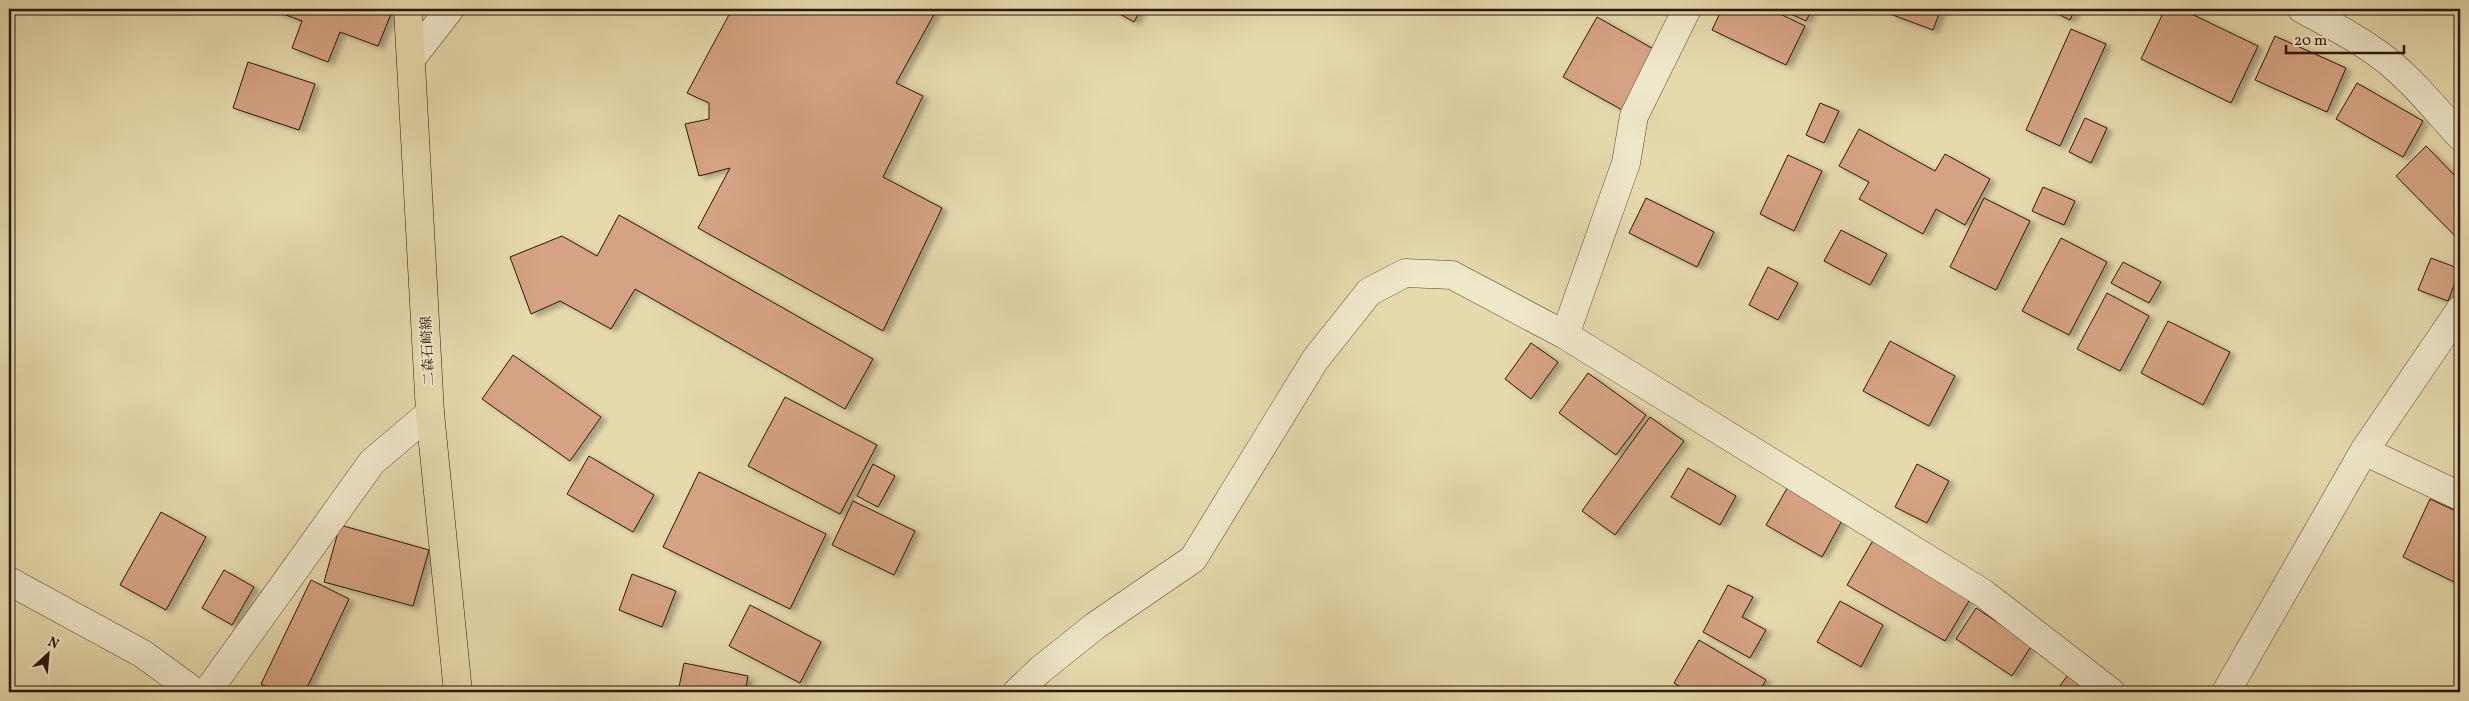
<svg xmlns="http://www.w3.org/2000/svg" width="2469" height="701" viewBox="0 0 2469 701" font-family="Vollkorn,'Noto Serif JP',serif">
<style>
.building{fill:#d5a383;stroke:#2a1601;filter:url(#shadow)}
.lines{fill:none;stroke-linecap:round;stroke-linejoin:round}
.minor-casing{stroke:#59472c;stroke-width:29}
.major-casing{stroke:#2a1601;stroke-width:29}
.minor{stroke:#efe7ca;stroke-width:28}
.major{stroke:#e6daad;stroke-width:28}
.labels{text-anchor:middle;stroke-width:4;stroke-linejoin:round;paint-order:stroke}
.street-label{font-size:14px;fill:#2a1601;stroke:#efe7ca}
</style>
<defs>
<filter id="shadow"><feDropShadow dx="5.5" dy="3" stdDeviation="2.5" flood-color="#0004"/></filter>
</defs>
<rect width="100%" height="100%" fill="#e6daad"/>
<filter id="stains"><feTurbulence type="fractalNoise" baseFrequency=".004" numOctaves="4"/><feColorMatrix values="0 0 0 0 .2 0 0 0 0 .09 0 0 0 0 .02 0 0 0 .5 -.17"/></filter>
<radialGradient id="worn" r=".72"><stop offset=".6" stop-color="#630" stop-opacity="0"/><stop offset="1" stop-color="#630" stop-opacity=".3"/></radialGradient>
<!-- building -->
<path class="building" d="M270,9H393L378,46L340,32L328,62L292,48L302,21Z
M732,9L740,13L742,9H937L896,83L923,96L883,177L942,208L883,331L698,228L730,168L699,176L685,124L709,119V103L687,93Z
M1111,9H1141L1134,22Z
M1722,9H1770L1805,26L1786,65L1712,30Z
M1780,9H1812L1806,21Z
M1892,9H1941L1933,30L1890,14Z
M2048,9H2075L2070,20Z
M2165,9H2181L2258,46L2231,103L2141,59Z
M1597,17L1657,51L1624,111L1563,77Z
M2071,29L2106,44L2060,146L2026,130Z
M2275,36L2346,68L2327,112L2255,80Z
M248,62L315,84L299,130L233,108Z
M2357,83L2423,121L2403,157L2336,119Z
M1820,103L1839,111L1824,143L1806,135Z
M2085,118L2107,128L2091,163L2069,152Z
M1859,129L1935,171L1945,154L1990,179L1965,225L1936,209L1923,234L1859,199L1869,182L1839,166Z
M2426,146L2460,181V241L2396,176Z
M1788,155L1822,171L1794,231L1760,214Z
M2043,187L2075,201L2064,225L2032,211Z
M1646,198L1714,232L1697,267L1629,233Z
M1984,198L2030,221L1996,290L1950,267Z
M619,215L873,359L845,409L635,289L611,329L560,301L531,314L510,257L562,236L597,256Z
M1841,230L1887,254L1870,285L1824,261Z
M2061,238L2107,262L2069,335L2022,311Z
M2431,258L2460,269L2448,301L2418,290Z
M2123,262L2161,282L2149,303L2111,283Z
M1768,267L1798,283L1778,320L1749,305Z
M2107,293L2149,316L2120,371L2077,349Z
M2168,321L2230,352L2203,405L2141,373Z
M1890,341L1955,376L1929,426L1863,391Z
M1531,343L1558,362L1531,399L1505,379Z
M513,355L601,417L570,461L482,399Z
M1588,373L1646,415L1616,455L1559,413Z
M785,397L877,445L840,514L748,466Z
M1650,417L1684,441L1615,535L1582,511Z
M589,456L654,495L633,532L567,494Z
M873,464L895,476L878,507L857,496Z
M1917,464L1949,481L1927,523L1895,507Z
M1688,468L1736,496L1720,525L1671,497Z
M699,472L826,534L790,609L663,547Z
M1789,485L1844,517L1822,557L1766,525Z
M2430,499L2460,513V585L2403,557Z
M853,501L915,531L894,575L832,545Z
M161,512L206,537L166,610L120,585Z
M340,525L429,550L413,606L324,582Z
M1875,537L1973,594L1945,641L1847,585Z
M224,570L254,587L232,625L202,608Z
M632,574L676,591L662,627L619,610Z
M311,580L349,599L305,692H277L261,684Z
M1728,585L1753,597L1742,617L1766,630L1750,658L1703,632Z
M1840,601L1883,625L1861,667L1817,642Z
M750,605L821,642L800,683L729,646Z
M1976,608L2032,645L2012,676L1956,639Z
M1699,640L1766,680L1759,692H1689L1674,683Z
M684,663L748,676L745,692H678Z
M2068,675L2091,692H2055Z"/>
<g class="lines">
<!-- minor casing -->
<g class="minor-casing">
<path id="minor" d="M2302,9C2330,24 2359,39 2385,59C2413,81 2436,110 2460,136
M411,59L450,9
M1565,335L1626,163L1634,116L1687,9
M2364,451L2460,496
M9,581L143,654L195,692
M207,692L372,462L430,413
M1017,692L1040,670L1095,626L1193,559L1315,360L1369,292L1405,273L1452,275L1565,335L1983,593L2111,692
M2226,692L2364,451L2460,310"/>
</g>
<!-- major casing -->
<g class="major-casing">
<path id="major" d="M408,9L430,413L458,692"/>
</g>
<!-- minor -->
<use href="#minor" class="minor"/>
<!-- major -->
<use href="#major" class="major"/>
</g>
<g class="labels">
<!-- street labels -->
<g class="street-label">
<text transform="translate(427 351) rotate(-93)" y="5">二森石崎線</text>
</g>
</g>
<!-- margin -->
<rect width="2469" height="701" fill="none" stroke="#e6daad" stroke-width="30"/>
<rect x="10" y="10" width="2449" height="681" fill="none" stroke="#2a1601" stroke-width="2.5"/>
<rect x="15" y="15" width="2439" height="671" fill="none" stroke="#2a1601"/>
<!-- north arrow -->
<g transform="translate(48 654) rotate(26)" stroke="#efe7ca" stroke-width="4" paint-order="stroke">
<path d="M0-4L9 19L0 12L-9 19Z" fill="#2a1601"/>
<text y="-8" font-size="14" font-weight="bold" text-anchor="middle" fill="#2a1601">N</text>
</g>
<!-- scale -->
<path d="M2286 45v8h118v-8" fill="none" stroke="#2a1601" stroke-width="2.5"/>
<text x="2294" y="45" font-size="15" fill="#2a1601" stroke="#efe7ca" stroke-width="4" paint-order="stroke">20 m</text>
<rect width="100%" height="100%" filter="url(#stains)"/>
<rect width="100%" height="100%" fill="url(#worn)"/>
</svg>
